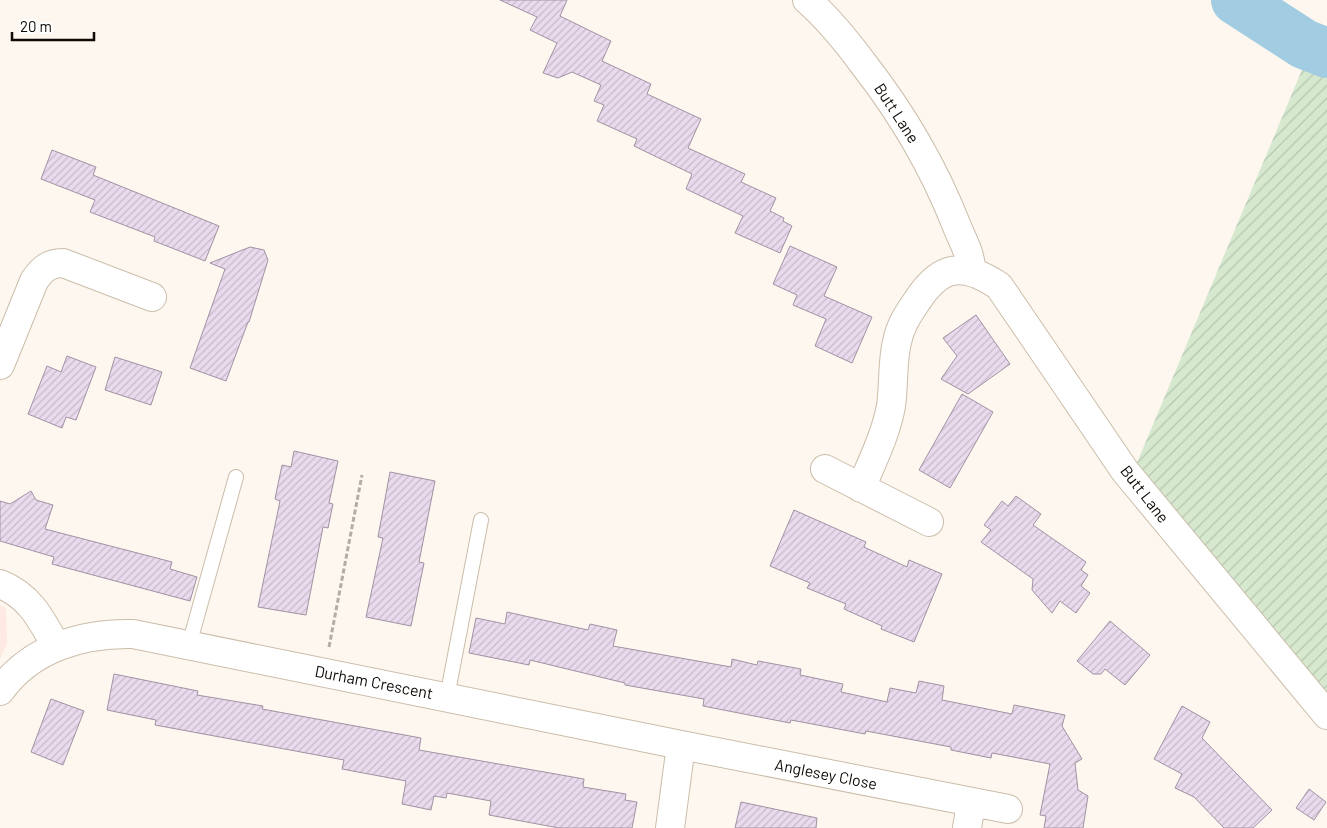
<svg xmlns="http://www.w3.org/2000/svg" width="1327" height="828" viewBox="0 0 1327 828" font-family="Barlow,sans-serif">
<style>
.education{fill:#feeae2}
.garden{fill:url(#garden-furrows)}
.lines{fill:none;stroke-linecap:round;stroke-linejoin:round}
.river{stroke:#a2cce1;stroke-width:50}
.building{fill:url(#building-hatch);stroke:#a192a4}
.lane-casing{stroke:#cbbda9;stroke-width:16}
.street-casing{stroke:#cbbda9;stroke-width:30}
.path{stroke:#b3ada6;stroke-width:3;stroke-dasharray:5 2.5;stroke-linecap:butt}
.lane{stroke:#fff;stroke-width:14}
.street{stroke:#fff;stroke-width:28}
.labels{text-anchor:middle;stroke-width:4;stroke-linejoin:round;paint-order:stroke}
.street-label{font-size:16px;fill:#0f0a05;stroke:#fff}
</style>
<defs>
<pattern id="garden-furrows" width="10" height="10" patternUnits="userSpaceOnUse" patternTransform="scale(1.25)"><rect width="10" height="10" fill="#d6e9cf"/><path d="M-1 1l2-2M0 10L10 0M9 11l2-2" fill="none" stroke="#b6c6b0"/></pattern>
<pattern id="building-hatch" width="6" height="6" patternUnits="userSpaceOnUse" patternTransform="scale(1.25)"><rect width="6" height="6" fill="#eadaed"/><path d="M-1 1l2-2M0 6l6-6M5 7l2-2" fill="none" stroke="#c8baca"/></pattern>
</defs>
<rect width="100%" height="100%" fill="#fdf7ef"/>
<!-- education -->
<path class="education" d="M0,605L6,608L7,644L0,659Z"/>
<!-- garden -->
<path class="garden" d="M1307,58L1327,65V693L1136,465Z"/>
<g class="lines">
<!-- river -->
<path class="river" d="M1236,0L1304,44L1327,53"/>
</g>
<!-- building -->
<path class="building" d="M500,0H567L560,16L611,41L602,61L651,84L647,94L701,119L688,148L745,174L741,182L776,198L770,211L784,218L783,221L792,226L780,253L735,233L743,216L686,189L692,174L634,146L637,139L597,121L604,105L594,101L601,85L572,72L558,78L543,73L557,43L530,30L537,17Z
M52,150L96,167L93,175L219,226L205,261L154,241L155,237L90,212L95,200L41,179Z
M790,246L837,267L824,296L872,317L852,363L815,346L826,319L793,305L797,295L773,284Z
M250,247L264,250L268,260L249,322H248L226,381L190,368L225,269L210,263Z
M976,315L1010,364L968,394L941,379L957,356L943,338Z
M67,356L96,367L76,420L66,417L62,428L28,414L47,366L61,372Z
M115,357L162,372L151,405L105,390Z
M962,394L993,412L950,488L919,470Z
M294,451L338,461L329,503L333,504L328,528L323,527L306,615L258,607L280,501L275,499L282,465L291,467Z
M390,472L435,481L419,562L424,563L411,626L366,617L383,538L378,537Z
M31,491L36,500L53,505L45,529L172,562L170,569L197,577L190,601L52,564L54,557L0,541V501L10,504Z
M1016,496L1041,514L1033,525L1086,562L1081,570L1088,575L1081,586L1090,593L1076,613L1060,601L1052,613L1032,590L1033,579L981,542L991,530L984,525L1002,501L1008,506Z
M794,510L866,542L864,547L907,567L909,560L942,574L914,642L881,629L882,626L844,609L846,604L807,588L810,583L770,566Z
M507,612L588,630L590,624L617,630L613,646L731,667L732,659L757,665L758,661L801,669L800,675L843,684L841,692L887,702L890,688L916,693L919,681L944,686L942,700L1012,714L1014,705L1065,715L1062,726L1082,759L1075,763L1078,790L1088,796L1083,828H1044L1046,816L1040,815L1050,764L992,753L991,758L951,750V747L866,731L865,734L791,720L790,723L703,706L704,699L625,685V683L530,660L529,665L469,653L476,618L505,624Z
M1110,621L1150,655L1125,685L1105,669L1101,674H1093L1077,661Z
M114,674L198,691L197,695L263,706L262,709L421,738L419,750L584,779L583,787L626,794L625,800L637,802L632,828H559L489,815L491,801L447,793L446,798L434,796L431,810L402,804L406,781L342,769L344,760L155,725L156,720L107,710Z
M51,699L84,711L63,765L31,752Z
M1182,706L1210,722L1202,738L1272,810L1253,828H1224L1194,797L1175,788L1182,774L1154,759Z
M1309,789L1326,802L1314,820L1296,808Z
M741,802L817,818L816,828H735Z"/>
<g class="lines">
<!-- lane casing -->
<g class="lane-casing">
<path id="lane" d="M189,645L236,477
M447,697L481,520"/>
</g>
<!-- street casing -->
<g class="street-casing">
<path id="street" d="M807,0C829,19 848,43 865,66C903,115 933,166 956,224C962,240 971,253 971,270
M0,365L34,281C42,269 49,263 63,263L152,297
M825,469L929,522
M861,488C872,462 886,434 891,406C894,385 892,362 897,342C900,326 908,314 917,301C941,264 963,262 999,286L1125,471L1327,715
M0,584C30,596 41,619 56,646
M0,691C31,648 82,633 133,634L681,745L670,828
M681,745L1008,809
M967,828L971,803"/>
</g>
<!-- path -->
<path class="path" d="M329,647L362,475"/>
<!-- lane -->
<use href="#lane" class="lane"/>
<!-- street -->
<use href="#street" class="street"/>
</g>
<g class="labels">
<!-- street labels -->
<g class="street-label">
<text transform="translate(897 113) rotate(57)" y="6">Butt Lane</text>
<text transform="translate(1145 494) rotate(52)" y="6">Butt Lane</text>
<text transform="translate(374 682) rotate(11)" y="6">Durham Crescent</text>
<text transform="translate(826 774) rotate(11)" y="6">Anglesey Close</text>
</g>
</g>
<!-- scale -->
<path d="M12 32v8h82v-8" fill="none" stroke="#0f0a05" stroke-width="2.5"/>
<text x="20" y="32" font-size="15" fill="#0f0a05" stroke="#ffffff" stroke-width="4" paint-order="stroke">20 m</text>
</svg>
